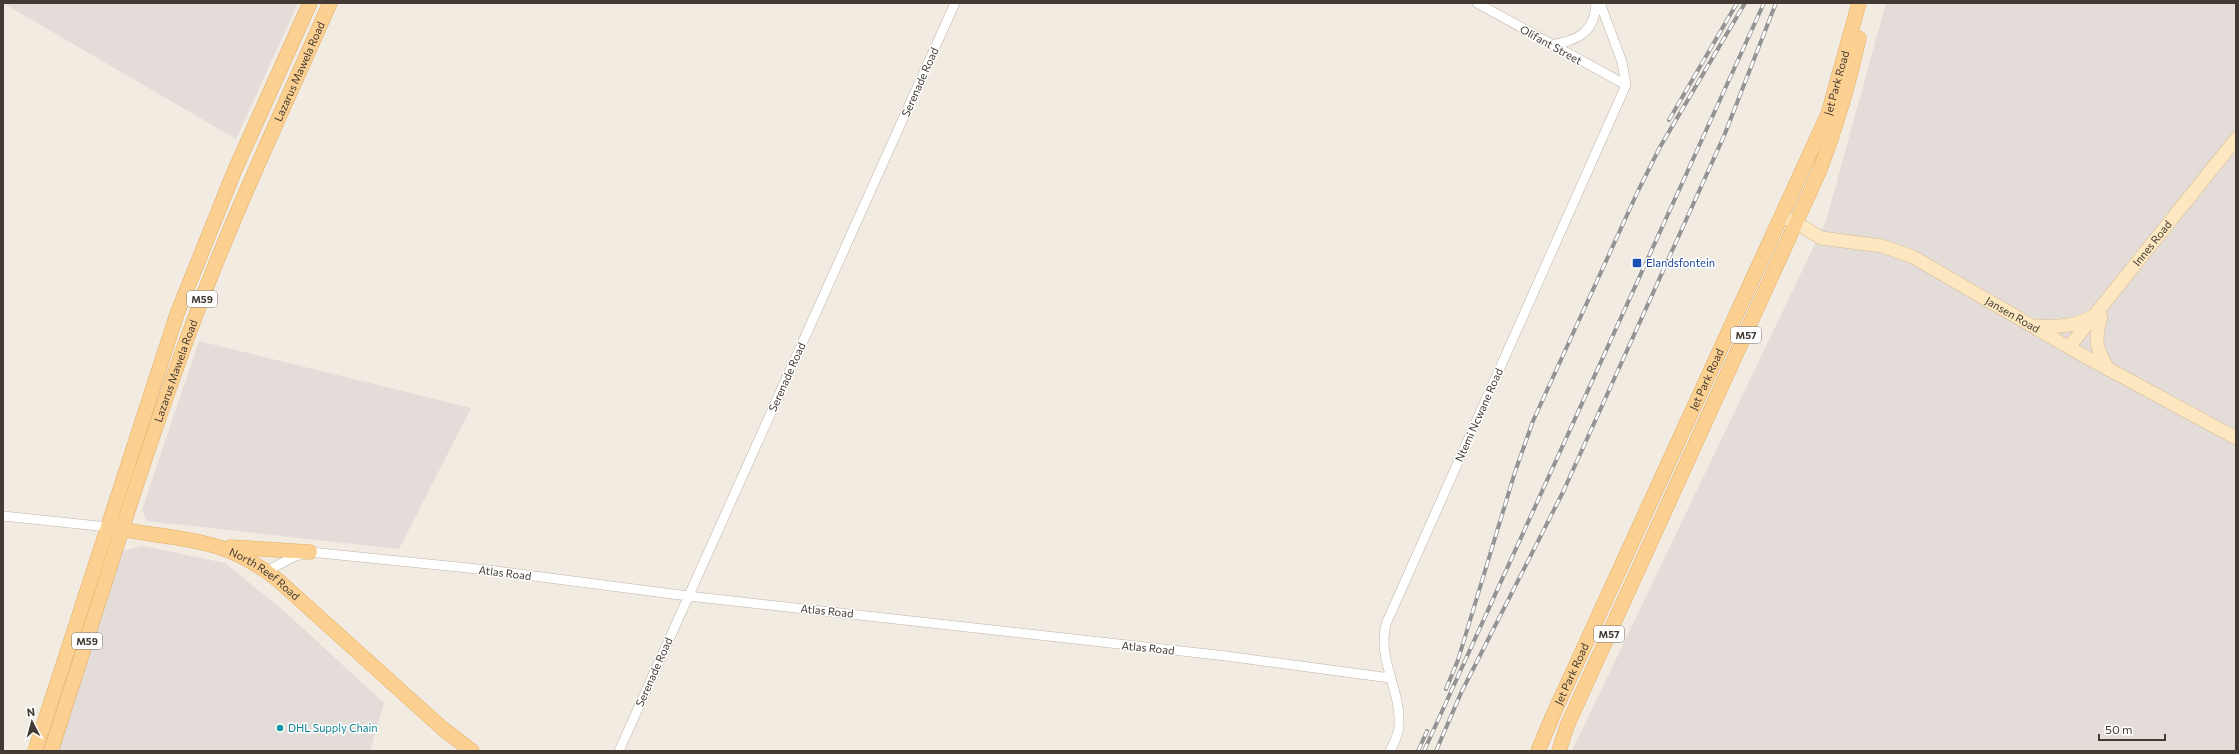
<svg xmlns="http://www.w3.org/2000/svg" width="2239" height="754" viewBox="0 0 2239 754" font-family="Commissioner,sans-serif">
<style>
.industrial{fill:#e3dcd8}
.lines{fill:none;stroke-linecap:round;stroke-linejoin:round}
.street-casing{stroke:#bfb4a8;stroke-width:10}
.secondary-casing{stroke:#d3bb95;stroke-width:14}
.primary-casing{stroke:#e0ab61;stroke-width:15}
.street{stroke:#fff;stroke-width:9}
.secondary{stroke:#fde7c0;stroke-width:13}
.primary{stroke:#fcd091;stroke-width:14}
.rail-casing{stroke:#939393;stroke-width:4}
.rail{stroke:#fff;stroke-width:2.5;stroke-dasharray:8;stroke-linecap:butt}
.transit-dot{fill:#1a4fb4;stroke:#fff;stroke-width:1.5}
.culture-dot{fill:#0f9aa8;stroke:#fff;stroke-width:1.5}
.labels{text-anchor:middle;stroke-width:3;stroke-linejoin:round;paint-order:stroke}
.shield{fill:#fff;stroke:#7b7570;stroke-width:1}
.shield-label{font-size:10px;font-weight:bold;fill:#423a33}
.street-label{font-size:11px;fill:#423a33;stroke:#fff}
.transit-label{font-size:11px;fill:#164399;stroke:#fff;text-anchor:start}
.culture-label{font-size:11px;fill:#0d838f;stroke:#fff;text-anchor:start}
</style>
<rect width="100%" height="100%" fill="#f1ebe2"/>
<!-- industrial -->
<path class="industrial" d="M3,3H298L236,139Z
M1886,3H2236V751H1572L1826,221Z
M199,341L471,408L399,549L147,521L142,510Z
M143,546L225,563L284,611L384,703L370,751H56L121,551Z"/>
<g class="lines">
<!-- street casing -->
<g class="street-casing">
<path id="street" d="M1477,3L1626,85
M1550,45C1577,41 1595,33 1596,3
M3,516L108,527
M267,571L293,557L310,552L488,570L688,596L1226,656L1390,678
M619,751L955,3
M1390,751C1394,743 1399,734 1399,725C1401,689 1377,660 1386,624L1626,85L1622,62L1600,3"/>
</g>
<!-- secondary casing -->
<g class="secondary-casing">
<g id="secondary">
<path id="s1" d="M1782,217L1797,223L1821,238L1882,246L1913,257L2077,352L2236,438"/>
<path d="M2101,317C2094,341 2096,348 2108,369"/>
<path d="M2036,326C2057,327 2074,327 2093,316"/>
<path id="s2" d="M2069,347L2236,139"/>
</g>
</g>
<!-- primary casing -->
<g class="primary-casing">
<g id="primary">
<path id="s3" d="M114,528C180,541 223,535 279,581L442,728L472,751"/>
<path d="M230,547L310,552"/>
<path d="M35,751L177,314L234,172L310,3"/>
<path id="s4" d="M51,751C98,607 141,462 194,320C234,212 284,108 330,3"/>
<path id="s5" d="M1538,751L1553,715L1828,114L1859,3"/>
<path d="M1559,751L1567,726L1819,172C1836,128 1849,84 1859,38"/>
</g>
</g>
<!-- street -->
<use href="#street" class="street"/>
<!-- secondary -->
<use href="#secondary" class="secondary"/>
<!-- primary -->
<use href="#primary" class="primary"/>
<!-- rail casing -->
<g class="rail-casing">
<path id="rail" d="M1669,120L1737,3
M1446,689L1458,660L1515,472L1533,421L1638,191L1660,147L1745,3
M1418,751L1427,731
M1424,751L1764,3
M1436,751L1461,693L1563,492L1724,136L1776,3"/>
</g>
<!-- rail -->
<use href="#rail" class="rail"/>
</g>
<!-- markers -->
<rect class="transit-dot" x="1632" y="258" width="10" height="10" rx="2"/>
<circle class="culture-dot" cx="280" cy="728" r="4"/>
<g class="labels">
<!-- shield labels -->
<g class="shield">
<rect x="187" y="291" width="30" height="16" rx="3"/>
<rect x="1731" y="327" width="30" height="16" rx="3"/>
<rect x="1594" y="626" width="30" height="16" rx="3"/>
<rect x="72" y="633" width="30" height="16" rx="3"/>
</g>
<g class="shield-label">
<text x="202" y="303">M59</text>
<text x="1746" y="339">M57</text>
<text x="1609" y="638">M57</text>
<text x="87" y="645">M59</text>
</g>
<!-- street labels -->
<g class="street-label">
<text transform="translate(1551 45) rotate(29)" y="4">Olifant Street</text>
<text dy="4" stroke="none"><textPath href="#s4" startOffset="724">Lazarus Mawela Road</textPath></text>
<text transform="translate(920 82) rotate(-66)" y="4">Serenade Road</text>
<text dy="4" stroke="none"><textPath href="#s5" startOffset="732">Jet Park Road</textPath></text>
<text dy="4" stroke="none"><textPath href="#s2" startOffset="133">Innes Road</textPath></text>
<text dy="4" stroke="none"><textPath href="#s1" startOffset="254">Jansen Road</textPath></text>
<text dy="4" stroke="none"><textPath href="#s4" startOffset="400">Lazarus Mawela Road</textPath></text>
<text transform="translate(787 377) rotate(-66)" y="4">Serenade Road</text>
<text dy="4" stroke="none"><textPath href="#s5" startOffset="408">Jet Park Road</textPath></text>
<text transform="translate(1479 415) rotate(-66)" y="4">Ntemi Ncwane Road</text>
<text transform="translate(505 573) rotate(7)" y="4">Atlas Road</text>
<text dy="4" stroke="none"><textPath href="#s3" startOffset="160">North Reef Road</textPath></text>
<text transform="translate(827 611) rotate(6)" y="4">Atlas Road</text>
<text transform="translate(1148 648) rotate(6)" y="4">Atlas Road</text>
<text transform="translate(654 672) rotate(-66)" y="4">Serenade Road</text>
<text dy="4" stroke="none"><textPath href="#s5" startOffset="84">Jet Park Road</textPath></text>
</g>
<!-- transit labels -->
<g class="transit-label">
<text x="1646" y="267">Elandsfontein</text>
</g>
<!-- culture labels -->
<g class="culture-label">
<text x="288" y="732">DHL Supply Chain</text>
</g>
</g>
<!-- border -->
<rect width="2239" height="754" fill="none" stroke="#423a33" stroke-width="8"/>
<!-- north arrow -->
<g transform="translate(32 722) rotate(354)" stroke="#ffffff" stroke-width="3" paint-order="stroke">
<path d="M0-3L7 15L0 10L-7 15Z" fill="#423a33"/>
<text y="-6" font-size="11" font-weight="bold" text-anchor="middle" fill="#423a33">N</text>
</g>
<!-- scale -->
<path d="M2099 734v6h66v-6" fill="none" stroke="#423a33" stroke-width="2"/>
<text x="2105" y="734" font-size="12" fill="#423a33" stroke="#ffffff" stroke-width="3" paint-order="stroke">50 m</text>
</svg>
